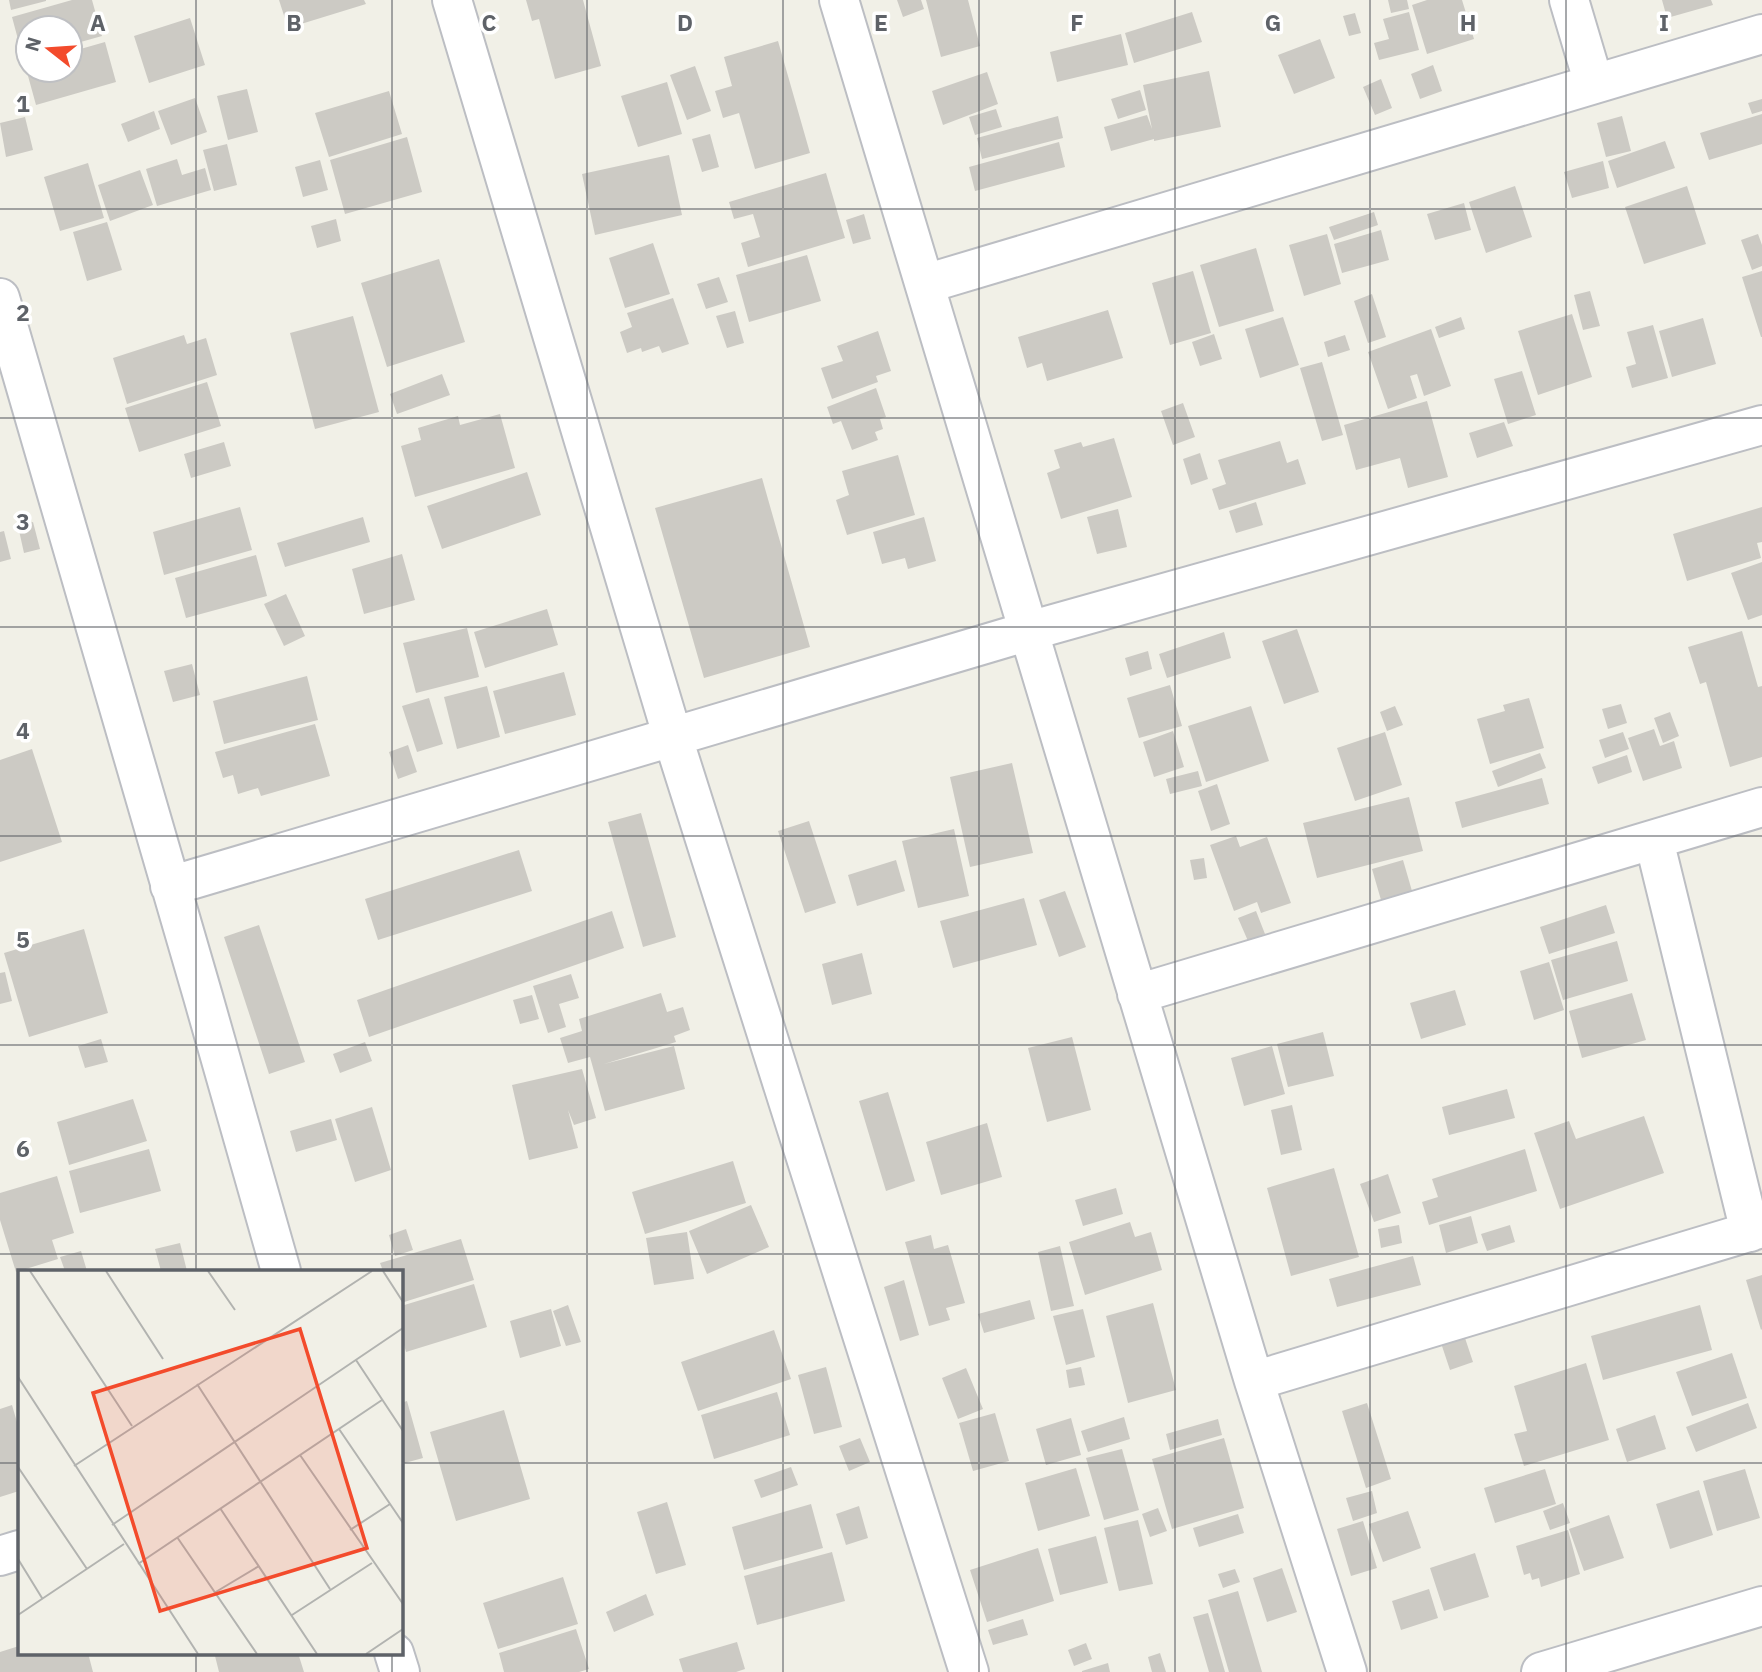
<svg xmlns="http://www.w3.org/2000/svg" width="1762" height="1672" viewBox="0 0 1762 1672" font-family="'IBM Plex Sans',sans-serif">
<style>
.building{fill:#cccac4}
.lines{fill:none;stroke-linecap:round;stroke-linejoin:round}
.minor-casing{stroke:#bcbec3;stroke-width:42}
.minor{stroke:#fff;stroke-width:38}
.grid{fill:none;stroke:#5e6268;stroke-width:2;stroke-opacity:0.55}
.inset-road{fill:none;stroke:#b2b3b0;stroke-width:2}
.view{fill:#f34b2c;fill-opacity:0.15;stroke:#f34b2c;stroke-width:3.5}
.inset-edge{fill:none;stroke:#5e6268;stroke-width:3.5}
.grid-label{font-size:23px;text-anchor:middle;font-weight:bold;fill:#5e6268;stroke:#fff;stroke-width:7;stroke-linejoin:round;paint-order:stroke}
</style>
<rect width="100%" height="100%" fill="#f1f0e7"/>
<!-- building -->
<path class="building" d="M9,0H46V1L11,10Z
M72,0H92L102,36L70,45V28H28V57L23,58L12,17Z
M279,0H364L366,4L288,28Z
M526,0H583L601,66L555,79L539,19L532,21Z
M897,0H921L924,9L903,17Z
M926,0H968L980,46L941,57Z
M1388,0H1407L1409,9L1391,13Z
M1427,0H1462L1474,39L1427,54L1412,5Z
M1662,0H1711L1713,5L1667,18Z
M1192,12L1202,42L1134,63L1125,33Z
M1409,12L1419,50L1379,60L1374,43L1389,39L1383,19Z
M1355,13L1361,33L1349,36L1343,16Z
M190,18L205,65L149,83L134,36Z
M1121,34L1128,65L1057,82L1050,52Z
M1320,39L1335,78L1294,94L1278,55Z
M778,41L810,153L755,169L739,113L723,118L715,91L732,86L724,57Z
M105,42L116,82L36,105L25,65L28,64V70H70V52Z
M1433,65L1442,91L1420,99L1411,74Z
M695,66L711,111L687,120L670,75Z
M1209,71L1221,127L1154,141V139L1111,151L1104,127L1147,115L1152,129L1143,85Z
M987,72L998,104L943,125L932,91Z
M1381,79L1392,108L1375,115L1363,87Z
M667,82L682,134L638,147L621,96Z
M247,89L258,132L228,140L217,96Z
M1140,90L1146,110L1118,119L1111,99Z
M389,91L402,134L329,157L315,113Z
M195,98L207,132L171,145L158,111Z
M1762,99V111L1752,114L1748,103Z
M996,109L1002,127L975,135L969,117Z
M154,111L160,129L128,142L121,124Z
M1762,114V144L1709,160L1700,133Z
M1058,116L1063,138L982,159L977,138Z
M1622,116L1631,151L1606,157L1597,123Z
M25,117L33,150L6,157L0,123Z
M710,134L719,167L702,172L692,139Z
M407,137L422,192L345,214L330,160Z
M1665,141L1675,168L1617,188L1608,161Z
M1059,142L1065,167L975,191L969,167Z
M227,144L237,185L214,191L203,150Z
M669,155L682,215L595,235L582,174Z
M177,159L182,175L205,168L211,190L157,206L146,169Z
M320,160L328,190L303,197L295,167Z
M1603,161L1609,188L1572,198L1564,172Z
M88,163L104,218L60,231L44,177Z
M140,170L153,205L110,221L98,185Z
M826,173L845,238L748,267L741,243L760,237L753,214L734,219L729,202Z
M1515,186L1532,237L1486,253L1469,202Z
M1687,186L1706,244L1644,264L1625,207Z
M1464,203L1471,230L1435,240L1427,214Z
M1374,212L1378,225L1334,240L1329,227Z
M864,214L871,239L853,244L846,220Z
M336,219L341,241L317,248L311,226Z
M107,222L122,270L87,281L73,232Z
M1381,230L1389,260L1342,273L1334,244Z
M1327,234L1341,284L1304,296L1289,245Z
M1758,234L1762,245V266L1752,270L1741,240Z
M653,243L670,294L625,308L609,258Z
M1256,248L1274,311L1219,327L1200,265Z
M807,255L821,301L749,322L736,275Z
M439,259L465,342L387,367L361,283Z
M1193,271L1211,333L1170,345L1152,283Z
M1762,271V337H1761L1742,277Z
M719,277L728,302L706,309L697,284Z
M1590,291L1600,326L1583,330L1574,295Z
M1372,294L1386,337L1368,343L1354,301Z
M673,298L689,344L662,353L659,346L642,352L641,348L627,353L620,332L632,327L627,313Z
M1108,310L1123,358L1047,381L1042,363L1027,368L1018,337Z
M735,311L744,343L727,348L716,316Z
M1572,314L1592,377L1538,395L1518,331Z
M353,316L379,412L315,429L290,333Z
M1283,317L1299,365L1260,378L1245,329Z
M1461,317L1465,329L1439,338L1435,327Z
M1703,318L1716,364L1672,377L1659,331Z
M1653,325L1668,378L1632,388L1626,367L1636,364L1627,332Z
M1431,329L1451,386L1424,396L1417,374L1410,376L1417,398L1388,409L1368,352Z
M878,331L891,371L876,376L878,382L832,399L821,368L843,361L837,346Z
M1214,334L1222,359L1200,366L1192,342Z
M184,335L187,344L206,338L217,375L127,404L113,358Z
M1345,335L1350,350L1328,357L1324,342Z
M1322,362L1343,435L1322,441L1300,368Z
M1522,371L1536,415L1508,424L1494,379Z
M442,374L450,395L397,414L390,394Z
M207,382L221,426L139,452L125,408Z
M876,388L886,417L880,419L883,429L875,432L878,440L852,450L841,421L833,424L827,407Z
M1427,401L1448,477L1408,488L1400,458L1356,470L1344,425Z
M1183,403L1195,437L1173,445L1161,411Z
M500,414L515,468L415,497L401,446L421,440L418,428L458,416L460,425Z
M1504,422L1513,446L1477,458L1469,433Z
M1114,438L1132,497L1061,519L1047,473L1060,468L1054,450L1081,442L1083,447Z
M1280,441L1287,463L1298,459L1306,484L1219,510L1212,489L1226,484L1218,460Z
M224,442L231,466L191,478L184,454Z
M1200,453L1208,479L1191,485L1183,459Z
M898,455L915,515L847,535L836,500L849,495L842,471Z
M527,472L541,515L442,549L427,506Z
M762,478L810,647L704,678L655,508Z
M1256,502L1263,525L1236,533L1229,511Z
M240,507L252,550L164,575L153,532Z
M1762,507V542L1757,543L1761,558L1687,581L1673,534Z
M1118,509L1127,547L1097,554L1087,517Z
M363,517L370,542L285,567L277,543Z
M924,517L936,561L908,569L905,558L882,564L873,532Z
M33,522L40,549L24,553L18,526Z
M4,531L11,559L0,562V532Z
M402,554L415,600L364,614L352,569Z
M256,555L267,596L186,618L175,578Z
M1762,562V615L1748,620L1731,573Z
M286,594L305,636L284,646L264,604Z
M547,609L558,645L485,668L474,632Z
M467,628L479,677L416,693L403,643Z
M1297,629L1319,692L1284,704L1262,641Z
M1742,631L1758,687L1762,686V757L1730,767L1706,682L1700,684L1688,647Z
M1224,632L1231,658L1167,678L1159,654Z
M1148,651L1152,669L1130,676L1125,658Z
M192,664L200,695L173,702L164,671Z
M564,672L576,715L505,734L493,691Z
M307,676L318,720L224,744L213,701Z
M1170,685L1182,726L1139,738L1127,698Z
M487,686L500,737L457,749L444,697Z
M429,698L443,744L417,752L402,706Z
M1529,698L1544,748L1490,764L1477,719L1505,711L1503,705Z
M1621,704L1627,723L1608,729L1602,709Z
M1251,706L1269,761L1206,782L1188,726Z
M1395,706L1403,725L1387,731L1380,712Z
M1670,712L1679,736L1663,743L1654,718Z
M315,724L330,776L261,796L258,788L238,794L233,775L223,778L215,752Z
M1654,729L1660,746L1674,741L1682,768L1643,781L1628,738Z
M1173,731L1184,767L1154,777L1143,742Z
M1385,732L1402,785L1355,801L1337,748Z
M1623,732L1629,749L1605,758L1599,740Z
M408,745L417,772L398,779L389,752Z
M32,749L62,842L0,862V760Z
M1540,753L1546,768L1498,787L1492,771Z
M1627,755L1632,772L1598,784L1592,767Z
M1012,763L1033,853L970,867L950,777Z
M1198,771L1202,786L1170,794L1166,779Z
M1542,778L1549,804L1462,828L1455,802Z
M1217,784L1230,824L1211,831L1198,791Z
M1409,797L1423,851L1317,878L1303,823Z
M641,813L676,937L643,947L608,822Z
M809,821L836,903L805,913L778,831Z
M954,829L969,896L918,908L902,841Z
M1236,836L1240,847L1267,837L1291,903L1261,913L1257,902L1234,911L1210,845Z
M519,850L532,891L378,940L365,899Z
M1204,858L1207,878L1194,880L1190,860Z
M896,860L905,891L857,906L848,875Z
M1403,860L1412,891L1381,900L1372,869Z
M1065,891L1086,947L1059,957L1039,900Z
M1024,898L1037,945L953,968L940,921Z
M1606,905L1615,933L1549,954L1540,927Z
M612,911L624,948L369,1037L357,1000Z
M1256,911L1265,934L1248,941L1238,918Z
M259,925L305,1062L269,1074L224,937Z
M84,929L108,1013L29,1037L4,953Z
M1617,941L1628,981L1563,1000L1551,960Z
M862,953L872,994L832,1005L822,964Z
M1549,962L1564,1010L1534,1020L1520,971Z
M5,972L12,1001L0,1004V973Z
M571,974L579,998L559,1004L566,1027L548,1033L533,986Z
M1455,990L1466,1025L1421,1039L1410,1003Z
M661,993L667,1012L683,1007L690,1030L674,1036L676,1042L604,1064L674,1046L685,1089L605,1111L590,1057L568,1063L560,1038L582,1031L579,1019Z
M1632,993L1646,1040L1582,1058L1569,1011Z
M532,995L539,1019L520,1024L513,1000Z
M1323,1032L1334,1076L1288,1087L1277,1044Z
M1072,1037L1091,1110L1047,1122L1028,1048Z
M101,1039L108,1062L85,1068L78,1046Z
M365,1042L372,1061L340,1073L333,1054Z
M1272,1046L1285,1094L1244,1106L1231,1058Z
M582,1069L596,1118L574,1125L568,1110L578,1148L529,1160L512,1085Z
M1507,1089L1515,1118L1449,1135L1442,1107Z
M888,1092L915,1181L886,1191L859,1101Z
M133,1099L147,1141L69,1165L57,1122Z
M1292,1105L1302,1150L1281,1155L1271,1110Z
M372,1107L391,1170L355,1182L335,1119Z
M1644,1116L1664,1173L1560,1209L1534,1133L1569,1121L1576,1139Z
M331,1119L337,1140L296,1152L290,1131Z
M987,1123L1002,1177L941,1195L926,1142Z
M149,1149L161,1191L80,1213L69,1171Z
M1525,1149L1537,1191L1429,1225L1422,1202L1438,1197L1432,1179Z
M733,1161L746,1203L645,1234L632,1192Z
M1334,1168L1359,1257L1291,1276L1267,1188Z
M1388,1174L1401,1213L1374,1222L1360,1184Z
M57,1176L74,1233L52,1240L58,1259L16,1272L0,1220V1193Z
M1116,1188L1123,1214L1083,1226L1075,1200Z
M751,1205L769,1247L707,1274L689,1231Z
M1471,1216L1478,1243L1446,1253L1439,1225Z
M1130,1222L1135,1237L1151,1232L1162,1270L1085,1295L1069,1242Z
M1399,1225L1402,1243L1381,1248L1378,1229Z
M1510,1225L1515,1242L1487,1251L1481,1234Z
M406,1229L413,1250L395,1256L389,1235Z
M687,1232L694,1279L654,1285L646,1238Z
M931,1235L934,1249L948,1245L965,1303L946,1308L950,1320L929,1326L905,1242Z
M461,1239L474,1280L401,1303V1271H383L380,1263Z
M180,1243L187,1271H161L155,1249Z
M1060,1246L1074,1306L1051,1311L1038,1252Z
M81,1251L87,1271H65L60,1257Z
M1413,1256L1421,1285L1337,1307L1329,1279Z
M1762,1275V1329L1761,1330L1746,1280Z
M904,1280L919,1335L900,1341L884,1287Z
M474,1284L487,1327L406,1352L401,1334V1306Z
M1030,1300L1035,1319L984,1333L978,1314Z
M1153,1303L1176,1390L1128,1403L1106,1316Z
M568,1305L581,1342L566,1346L553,1311Z
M1700,1305L1712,1350L1603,1380L1591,1336Z
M551,1309L561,1346L520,1358L510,1321Z
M1083,1309L1095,1357L1066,1365L1053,1316Z
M774,1330L791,1379L698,1411L681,1362Z
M1464,1335L1473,1362L1450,1370L1441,1343Z
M1732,1353L1747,1398L1692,1416L1676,1372Z
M1586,1363L1609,1440L1524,1466L1514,1434L1527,1431L1514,1386Z
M826,1367L842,1427L814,1434L798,1375Z
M1081,1367L1085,1385L1069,1388L1066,1370Z
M966,1368L983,1409L958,1419L942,1378Z
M777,1392L790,1435L714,1459L701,1415Z
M407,1401L423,1458L401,1464V1403Z
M1367,1403L1391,1479L1366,1488L1342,1411Z
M1748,1403L1757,1428L1696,1452L1686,1427Z
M12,1405L19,1429V1491L0,1497V1409Z
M504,1410L530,1499L456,1521L430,1432Z
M995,1413L1009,1461L973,1471L959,1423Z
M1655,1415L1666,1449L1627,1462L1616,1429Z
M1124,1417L1130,1439L1088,1452L1081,1431Z
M1071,1418L1081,1455L1046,1465L1036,1429Z
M1218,1419L1222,1435L1170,1450L1166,1434Z
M860,1438L870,1462L849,1471L839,1446Z
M1224,1438L1244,1508L1172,1529L1152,1459Z
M1122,1449L1139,1510L1104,1520L1086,1458Z
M791,1467L798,1485L761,1498L754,1480Z
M1076,1468L1090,1516L1038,1531L1025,1483Z
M1545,1469L1556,1504L1495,1523L1484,1488Z
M1745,1469L1760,1518L1717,1531L1703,1481Z
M1699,1490L1713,1535L1670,1549L1656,1504Z
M1372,1491L1377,1513L1353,1521L1346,1498Z
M667,1502L686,1565L656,1574L637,1512Z
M1563,1503L1570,1523L1550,1530L1543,1511Z
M811,1504L823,1548L744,1570L732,1527Z
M859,1506L868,1538L846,1545L836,1514Z
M1158,1508L1167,1531L1150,1537L1142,1514Z
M1408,1511L1421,1548L1383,1562L1369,1524Z
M1238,1514L1244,1533L1199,1547L1193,1528Z
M1609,1515L1624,1558L1584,1571L1569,1529Z
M1138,1520L1153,1584L1119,1591L1104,1528Z
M1363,1521L1377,1568L1351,1576L1337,1529Z
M1568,1530L1580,1574L1541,1587L1539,1578L1532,1580L1530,1573L1524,1575L1516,1546Z
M1096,1536L1108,1583L1060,1595L1048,1549Z
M1038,1548L1054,1601L987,1622L970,1570Z
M832,1552L845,1601L757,1625L744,1576Z
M1475,1553L1489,1597L1444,1611L1430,1568Z
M1282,1568L1297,1612L1267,1622L1253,1578Z
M1235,1569L1240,1582L1223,1588L1218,1574Z
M563,1577L578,1624L498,1649L483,1603Z
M1429,1589L1438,1618L1401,1630L1392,1601Z
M1238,1591L1262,1672H1229L1208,1600Z
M646,1594L654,1615L614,1632L606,1612Z
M1208,1613L1225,1672H1209L1193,1617Z
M1023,1619L1028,1635L993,1645L988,1630Z
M576,1629L589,1669L579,1672H504L499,1653Z
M737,1642L745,1669L736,1672H683L679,1659Z
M1086,1643L1092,1659L1074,1666L1068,1650Z
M19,1646V1653H88L93,1672H0V1652Z
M226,1653H298L304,1672H219L215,1656Z
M1160,1653L1166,1672H1152L1148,1657Z
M1108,1663L1110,1672H1082V1671Z"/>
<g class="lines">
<!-- minor casing -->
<g class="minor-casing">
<path id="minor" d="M452,0L673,738L969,1672
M839,0L1254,1381L1347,1672
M1569,0L1594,84
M925,284L1762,34
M0,298C94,623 190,946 281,1271
M1654,840L1750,1232
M170,886L1029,631L1762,425
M1137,994L1762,807
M1254,1381L1762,1228
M0,1556L19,1550
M394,1653L400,1672
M1541,1672L1762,1606"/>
</g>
<!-- minor -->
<use href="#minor" class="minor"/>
</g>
<!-- grid -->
<path class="grid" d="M196,0V1271M392,0V1271M587,0V1672M783,0V1672M979,0V1672M1175,0V1672M1370,0V1672M1566,0V1672M0,209H1762M0,418H1762M0,627H1762M0,836H1762M0,1045H1762M0,1254H1762M0,1463H19M401,1463H1762M196,1653V1672M392,1653V1672"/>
<!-- overview -->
<g transform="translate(18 1270)">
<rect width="385" height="385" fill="#f1f0e7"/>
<path class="inset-road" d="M12,1L114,156M88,1L145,89M190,1L217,40M365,1L385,32M338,90L385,161M0,107L180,384M179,114L312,319M321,159L385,253M282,185L385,334M56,196L354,1M0,197L69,299M202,238L299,384M94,255L385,58M332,260L372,234M159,267L239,384M0,289L24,328M120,294L364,130M196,323L241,296M0,345L106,274M274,345L354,293M348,384L385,359"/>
<path class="view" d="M282,59L349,278L142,341L75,123Z"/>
<rect width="385" height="385" class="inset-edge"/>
</g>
<g class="grid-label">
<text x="98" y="31">A</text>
<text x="294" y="31">B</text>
<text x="489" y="31">C</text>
<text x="685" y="31">D</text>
<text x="881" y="31">E</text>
<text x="1077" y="31">F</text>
<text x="1273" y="31">G</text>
<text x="1468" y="31">H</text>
<text x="1664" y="31">I</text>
<text x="23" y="112">1</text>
<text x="23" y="321">2</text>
<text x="23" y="530">3</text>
<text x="23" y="739">4</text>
<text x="23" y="948">5</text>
<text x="23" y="1157">6</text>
</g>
<!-- north arrow -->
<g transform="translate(49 49) rotate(287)"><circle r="33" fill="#ffffff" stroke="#bfc0c3" stroke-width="2"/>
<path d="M0-5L12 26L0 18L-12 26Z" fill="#f34b2c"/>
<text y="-10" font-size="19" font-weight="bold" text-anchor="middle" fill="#5e6268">N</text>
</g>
</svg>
